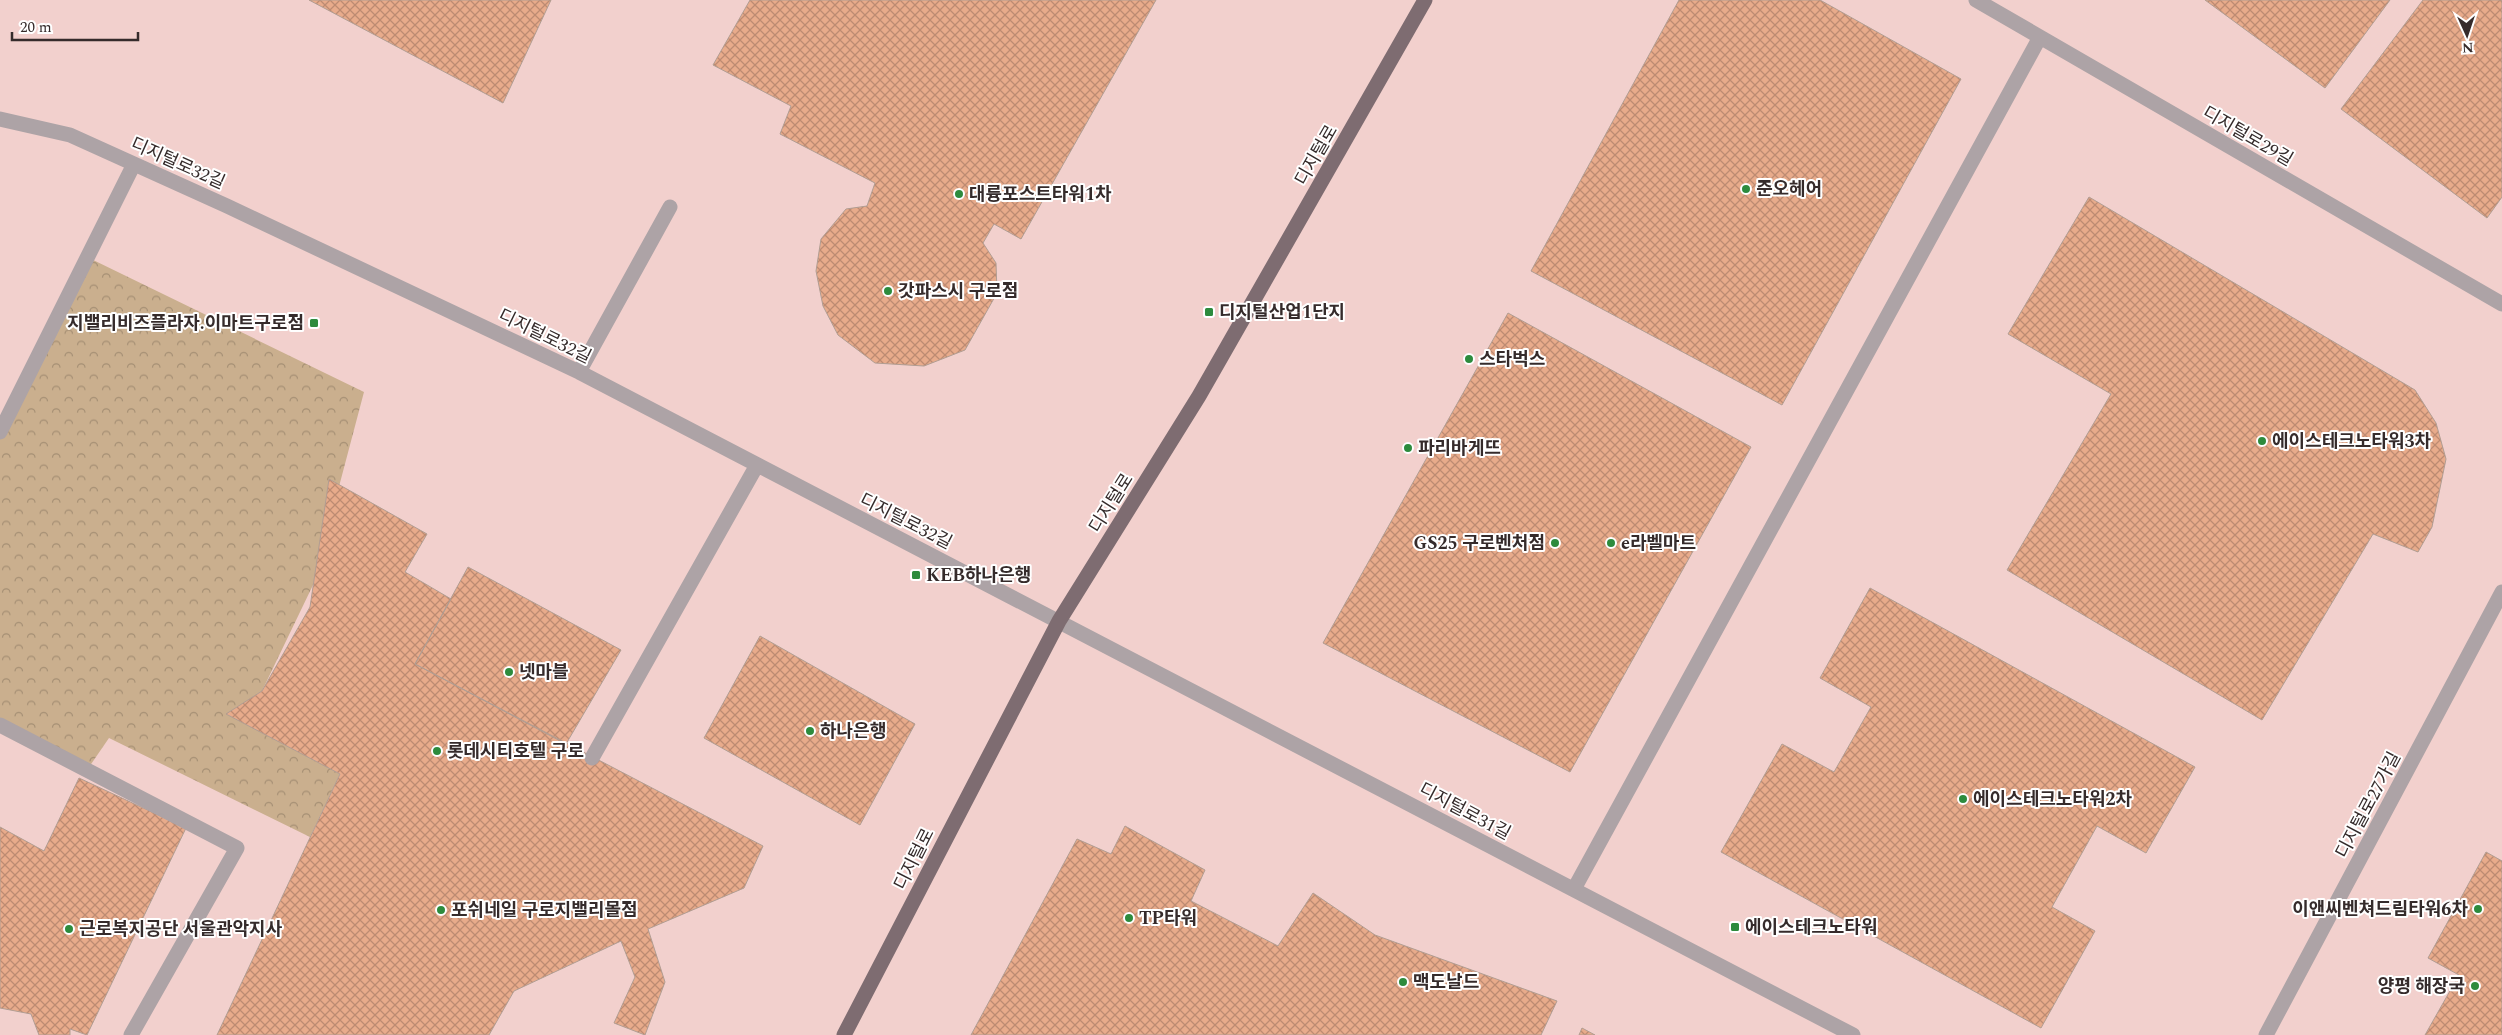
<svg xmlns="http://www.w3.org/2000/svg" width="2502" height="1035" viewBox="0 0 2502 1035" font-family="Spectral,'Noto Sans KR',serif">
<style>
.built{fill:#f2d0cd}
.park{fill:url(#park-crowns)}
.building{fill:url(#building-cross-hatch);stroke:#b19d92}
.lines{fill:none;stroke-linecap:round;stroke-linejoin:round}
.minor{stroke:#ada3a6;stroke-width:15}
.major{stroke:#7e6c71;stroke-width:15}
.poi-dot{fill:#2d8b3d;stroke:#fff;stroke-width:2}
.labels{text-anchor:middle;stroke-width:4;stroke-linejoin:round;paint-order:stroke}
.street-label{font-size:18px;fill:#352b2b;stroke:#fff}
.poi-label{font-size:18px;font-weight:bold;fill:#352b2b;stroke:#fff;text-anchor:start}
</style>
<defs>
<pattern id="park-crowns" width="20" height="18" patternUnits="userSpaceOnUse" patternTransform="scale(1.25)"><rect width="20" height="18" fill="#caaf8e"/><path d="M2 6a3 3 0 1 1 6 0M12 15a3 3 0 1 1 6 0" fill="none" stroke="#a58f74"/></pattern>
<pattern id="building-cross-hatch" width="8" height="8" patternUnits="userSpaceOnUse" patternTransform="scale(1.25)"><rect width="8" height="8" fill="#e8ab8b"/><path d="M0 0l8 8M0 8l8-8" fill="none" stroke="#bd8b72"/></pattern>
</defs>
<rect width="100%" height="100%" fill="#f8dfdc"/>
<!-- built -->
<path class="built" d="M0,0H2502V1035H0Z"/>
<!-- park -->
<path class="park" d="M87,257L364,392L313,585L262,691L227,714L340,774L310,837L109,738L87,770L0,725V432Z"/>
<!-- building -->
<path class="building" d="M309,0H551L503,103Z
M750,0H1156L1021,239L994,224L983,243L996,263L997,293L965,350L924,366L875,363L838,335L823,306L816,271L821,239L846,209L867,206L875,183L780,134L791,106L713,65Z
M1679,0H1820L1961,79L1782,405L1531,271Z
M2205,0H2390L2325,88Z
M2423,0H2502V197L2487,218L2341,109Z
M2089,197L2415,390L2436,423L2446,459L2432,527L2418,552L2373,534L2262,720L2007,570L2111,394L2008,334Z
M1508,313L1751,447L1570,772L1323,643Z
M329,479L427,534L405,572L451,599L415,664L763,846L744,888L648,929L665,982L645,1035L614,1023L635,977L621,941L514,991L489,1035H217L340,774L226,714L262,691L310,607Z
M468,567L621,650L566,744L415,664Z
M1870,588L2195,767L2146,853L2097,826L2052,907L2095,931L2041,1028L1721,852L1782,744L1834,772L1871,707L1820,678Z
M760,636L915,724L860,825L704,738Z
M79,778L186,828L87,1035L70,1029V1035H39L31,1014L0,1008V827L44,851Z
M1125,826L1205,870L1191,901L1278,946L1313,893L1375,935L1557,1001L1541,1035H971L1077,839L1111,854Z
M2486,852L2502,861V1035H2425L2459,975L2428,958Z
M1582,1028L1595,1035H1579Z"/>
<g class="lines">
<!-- minor -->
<path class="minor" d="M1976,0L2502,304
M0,119L70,135L227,206L579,372L1853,1035
M579,372L670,207
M0,432L134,164
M0,725L237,848L131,1035
M592,758L757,465
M1574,889L2040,37
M2266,1035L2502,592"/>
<!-- major -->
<path class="major" d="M844,1035L1059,621L1199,396L1425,0"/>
</g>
<!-- markers -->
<g class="poi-dot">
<circle cx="1746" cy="189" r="5"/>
<circle cx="959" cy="194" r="5"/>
<circle cx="888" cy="291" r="5"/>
<rect x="1204" y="307" width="10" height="10" rx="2.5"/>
<rect x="309" y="318" width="10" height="10" rx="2.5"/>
<circle cx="1469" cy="359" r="5"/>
<circle cx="2262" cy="441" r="5"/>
<circle cx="1408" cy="448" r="5"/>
<circle cx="1555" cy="543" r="5"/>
<circle cx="1611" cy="543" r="5"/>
<rect x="911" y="570" width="10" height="10" rx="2.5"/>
<circle cx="509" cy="672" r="5"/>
<circle cx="810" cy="731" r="5"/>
<circle cx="437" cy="751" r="5"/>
<circle cx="1963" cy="799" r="5"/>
<circle cx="2478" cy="909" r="5"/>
<circle cx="441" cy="910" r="5"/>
<circle cx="1129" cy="918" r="5"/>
<rect x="1730" y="922" width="10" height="10" rx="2.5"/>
<circle cx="69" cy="929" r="5"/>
<circle cx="1403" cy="982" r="5"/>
<circle cx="2475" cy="986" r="5"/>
</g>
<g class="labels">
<!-- street labels -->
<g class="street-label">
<text transform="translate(2248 136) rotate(30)" y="6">디지털로29길</text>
<text transform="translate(1316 155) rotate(-60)" y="6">디지털로</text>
<text transform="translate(178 163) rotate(24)" y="6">디지털로32길</text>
<text transform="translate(545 336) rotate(26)" y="6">디지털로32길</text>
<text transform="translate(1111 503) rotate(-58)" y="6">디지털로</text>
<text transform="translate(906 521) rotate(27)" y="6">디지털로32길</text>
<text transform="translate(2368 805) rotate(-62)" y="6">디지털로27가길</text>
<text transform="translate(1465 811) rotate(28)" y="6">디지털로31길</text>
<text transform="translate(914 859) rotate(-63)" y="6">디지털로</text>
</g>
<!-- poi labels -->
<g class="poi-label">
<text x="1756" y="195">준오헤어</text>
<text x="969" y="200">대륭포스트타워1차</text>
<text x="898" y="297">갓파스시 구로점</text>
<text x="1219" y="318">디지털산업1단지</text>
<text x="304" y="329" text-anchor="end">지밸리비즈플라자.이마트구로점</text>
<text x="1479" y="365">스타벅스</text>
<text x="2272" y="447">에이스테크노타워3차</text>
<text x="1418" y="454">파리바게뜨</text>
<text x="1545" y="549" text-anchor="end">GS25 구로벤처점</text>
<text x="1621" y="549">e라벨마트</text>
<text x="926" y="581">KEB하나은행</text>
<text x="519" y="678">넷마블</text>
<text x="820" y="737">하나은행</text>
<text x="447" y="757">롯데시티호텔 구로</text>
<text x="1973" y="805">에이스테크노타워2차</text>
<text x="2468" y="915" text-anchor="end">이앤씨벤쳐드림타워6차</text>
<text x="451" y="916">포쉬네일 구로지밸리몰점</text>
<text x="1139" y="924">TP타워</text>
<text x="1745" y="933">에이스테크노타워</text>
<text x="79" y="935">근로복지공단 서울관악지사</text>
<text x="1413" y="988">맥도날드</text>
<text x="2465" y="992" text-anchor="end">양평 해장국</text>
</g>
</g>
<!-- north arrow -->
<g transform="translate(2467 35) rotate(177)" stroke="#ffffff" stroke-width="4" paint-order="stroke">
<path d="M0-4L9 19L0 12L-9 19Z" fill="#352b2b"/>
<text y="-8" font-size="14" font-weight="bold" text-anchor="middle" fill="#352b2b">N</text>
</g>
<!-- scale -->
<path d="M12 32v8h126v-8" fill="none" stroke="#352b2b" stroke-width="2.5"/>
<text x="20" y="32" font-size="15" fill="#352b2b" stroke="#ffffff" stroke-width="4" paint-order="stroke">20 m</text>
</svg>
